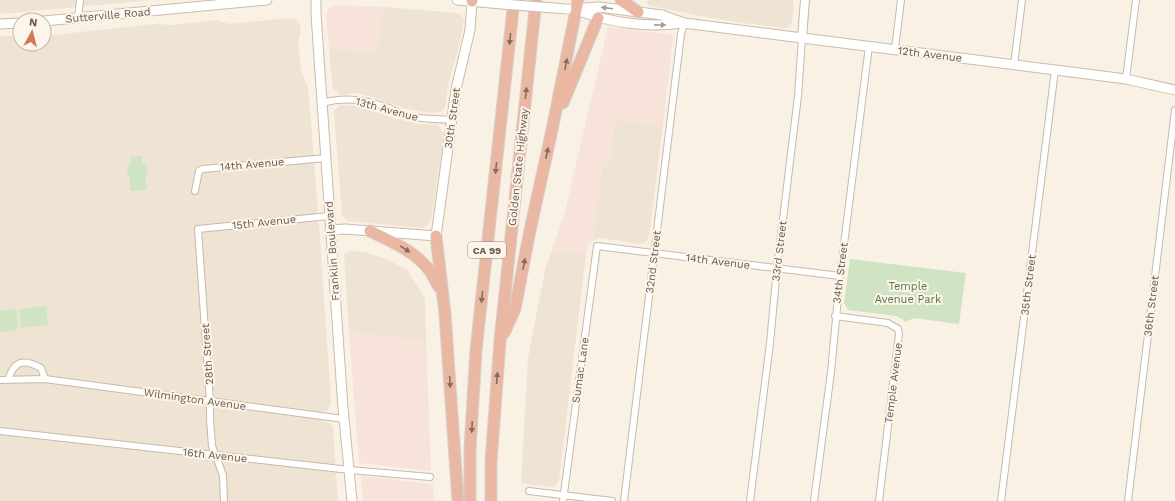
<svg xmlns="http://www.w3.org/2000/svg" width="1175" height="501" viewBox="0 0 1175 501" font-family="'Work Sans',sans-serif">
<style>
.residential{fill:#efe3d3}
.commercial{fill:#f7e3d9}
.green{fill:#d0e4c4}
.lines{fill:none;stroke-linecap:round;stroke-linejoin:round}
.minor-casing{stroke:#c7b9ac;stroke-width:8}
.tertiary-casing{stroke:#c7b9ac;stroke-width:10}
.secondary-casing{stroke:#ccbbad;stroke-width:11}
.motorway-casing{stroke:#d6d1cd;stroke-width:13}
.minor{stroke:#fff;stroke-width:6}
.tertiary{stroke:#fff;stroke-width:8}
.secondary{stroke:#fff;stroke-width:9}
.motorway{stroke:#eab7a3;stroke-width:11}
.secondary-bridge-casing{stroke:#ccbbad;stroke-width:11;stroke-linecap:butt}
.secondary-bridge{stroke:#fff;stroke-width:9}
.oneway{fill:#a79b94}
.oneway2{fill:#866c5e}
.labels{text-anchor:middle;stroke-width:4;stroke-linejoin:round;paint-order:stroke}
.shield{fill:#fcf5e9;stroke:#98887c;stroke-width:1}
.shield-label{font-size:10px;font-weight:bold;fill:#6d594d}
.street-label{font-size:11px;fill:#6d594d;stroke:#fcf5e9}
.park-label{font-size:11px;fill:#56774a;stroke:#fcf5e9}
</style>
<rect width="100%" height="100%" fill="#f8f1e4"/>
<!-- residential -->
<path class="residential" d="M0,0H154L0,14Z
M648,0H794L792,21L790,26L785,28L751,24L706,17L647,5Z
M383,7L458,13L464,19L460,43L449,80L445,107L441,112L429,113L407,109L372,97L356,93L340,95L333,89L329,49L377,52Z
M289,18L295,19L299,23L301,29L298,42L301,71L308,87L318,210L316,213V221L319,224L331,402L330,406L328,410L324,411V421L332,425L333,429L338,501H0V36H20V44H44V36L154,24L173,25L217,20L229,24Z
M340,105L358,106L397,119L418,124L438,125L444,134L431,221L424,228L347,221L342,214L334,111Z
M615,120L663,125L649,237L646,242L640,244L600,238L592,241L603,163L610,164Z
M552,250L586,254L559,480L555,486L550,487L521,483L528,358L545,270Z
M351,251L365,252L386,259L407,270L425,298L426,341L349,332L344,254Z"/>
<!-- commercial -->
<path class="commercial" d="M337,5L383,7L377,52L329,49L326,14L330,7Z
M608,27L669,34L673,36V39L663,125L615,121L610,164L603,163L592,241L587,246L586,254L552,250L565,212Z
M349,332L426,341L431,471L359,463Z
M361,476L433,484L434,501H363Z"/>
<!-- green -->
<path class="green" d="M142,156V162L147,166V175L145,177L147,190L130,191V178L128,176L127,167L131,163L130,157Z
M850,259L966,273L959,324L914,318L905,322L902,319L896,316L848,310L844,303Z
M46,306L48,325L21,328L19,309Z
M17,309L18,328H16V330L0,332V311Z"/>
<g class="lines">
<!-- minor casing -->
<g class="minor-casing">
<path id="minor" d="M78,18L80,0
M895,49L901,0
M1014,65L1022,0
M1126,79L1136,0
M322,103C346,96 366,100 389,108C393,110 398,113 403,115C419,120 435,118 452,120
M195,191L199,171L203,169L326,158
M835,316L888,323L898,329L899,334L879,501
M0,380L45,379L344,419
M8,380C14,361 23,358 41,368L45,379
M0,431L350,470L430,477
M529,491L612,501
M224,501L223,475L212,446L210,419V402L198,229L329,216
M563,501L597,246L840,276
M624,501L681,34L684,23
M750,501L770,343L777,268L798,96L802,38
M814,501L831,372L840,276L869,46
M1001,501L1055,70
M1128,501L1175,110"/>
</g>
<!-- tertiary casing -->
<g class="tertiary-casing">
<path id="tertiary" d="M802,38L805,0"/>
</g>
<!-- secondary casing -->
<g class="secondary-casing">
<path id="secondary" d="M316,0V14L343,408L352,501
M457,0L502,4
M570,9L599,7L662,15L684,23L1126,79L1175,90
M577,10C610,23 648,28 682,23
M44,21L267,0
M0,24L20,23
M330,230L345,229L436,236L456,89L470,30L472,1"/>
</g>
<!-- motorway casing -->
<g class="motorway-casing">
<path id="motorway" d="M621,0L638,12
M472,1V0
M563,103L598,18
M370,231C392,242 415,251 430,271C433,276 436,282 439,287
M436,236L445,314L458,501
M504,333L515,309L529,235L552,130L578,0
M470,501V450L476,350L514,0
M491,501V462L500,341L536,0"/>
</g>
<!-- minor -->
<use href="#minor" class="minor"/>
<!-- tertiary -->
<use href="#tertiary" class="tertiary"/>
<!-- secondary -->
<use href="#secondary" class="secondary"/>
<!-- motorway -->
<use href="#motorway" class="motorway"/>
<!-- secondary-bridge casing -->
<g class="secondary-bridge-casing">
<path id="secondary-bridge" d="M502,4L567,9"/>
</g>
<!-- secondary-bridge -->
<use href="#secondary-bridge" class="secondary-bridge"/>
</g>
<!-- one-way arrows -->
<defs><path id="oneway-solid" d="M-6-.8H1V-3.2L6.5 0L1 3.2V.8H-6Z"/></defs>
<g class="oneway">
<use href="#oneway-solid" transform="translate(607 8) rotate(-173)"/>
<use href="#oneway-solid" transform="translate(660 25) rotate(1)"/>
</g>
<g class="oneway2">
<use href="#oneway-solid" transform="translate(510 39) rotate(96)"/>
<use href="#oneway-solid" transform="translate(566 64) rotate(-78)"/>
<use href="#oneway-solid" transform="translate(526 93) rotate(-84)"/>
<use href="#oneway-solid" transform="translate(547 153) rotate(-78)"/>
<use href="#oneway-solid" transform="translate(496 168) rotate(96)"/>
<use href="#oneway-solid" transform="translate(405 249) rotate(32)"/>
<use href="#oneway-solid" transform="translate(524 264) rotate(-80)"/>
<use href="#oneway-solid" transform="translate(482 297) rotate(96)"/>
<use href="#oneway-solid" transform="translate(497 378) rotate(-86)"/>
<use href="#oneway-solid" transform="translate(450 382) rotate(86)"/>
<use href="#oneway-solid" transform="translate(472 427) rotate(93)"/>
</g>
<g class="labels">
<!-- shield labels -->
<rect class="shield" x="468" y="242" width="38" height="16" rx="3"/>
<g class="shield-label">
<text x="487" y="254">CA 99</text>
</g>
<!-- street labels -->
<g class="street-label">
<text transform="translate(108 15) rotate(-5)" y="4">Sutterville Road</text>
<text transform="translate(930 54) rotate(7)" y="4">12th Avenue</text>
<text transform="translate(387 109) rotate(15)" y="4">13th Avenue</text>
<text transform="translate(452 118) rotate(-82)" y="4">30th Street</text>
<text transform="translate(252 164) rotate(-5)" y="4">14th Avenue</text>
<text transform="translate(518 167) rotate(-84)" y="4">Golden State Highway</text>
<text transform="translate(264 222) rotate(-6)" y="4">15th Avenue</text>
<text transform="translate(332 251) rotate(-94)" y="4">Franklin Boulevard</text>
<text transform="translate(779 251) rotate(-83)" y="4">33rd Street</text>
<text transform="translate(718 261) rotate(7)" y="4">14th Avenue</text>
<text transform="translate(653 262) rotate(-83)" y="4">32nd Street</text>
<text transform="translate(840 273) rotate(-83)" y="4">34th Street</text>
<text transform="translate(1028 285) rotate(-83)" y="4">35th Street</text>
<text transform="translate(1151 306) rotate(-83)" y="4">36th Street</text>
<text transform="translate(207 354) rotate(-94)" y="4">28th Street</text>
<text transform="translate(580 370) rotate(-82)" y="4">Sumac Lane</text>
<text transform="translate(893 383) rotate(-83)" y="4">Temple Avenue</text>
<text transform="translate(195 399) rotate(8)" y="4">Wilmington Avenue</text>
<text transform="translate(215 455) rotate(6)" y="4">16th Avenue</text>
</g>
<!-- park labels -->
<g class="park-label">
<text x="908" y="290">Temple<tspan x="908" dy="13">Avenue Park</tspan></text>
</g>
</g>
<!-- north arrow -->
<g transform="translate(32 32) rotate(7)"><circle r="19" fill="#fcf5e9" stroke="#c3b7ab"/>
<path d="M0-3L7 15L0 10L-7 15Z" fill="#d27759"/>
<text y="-6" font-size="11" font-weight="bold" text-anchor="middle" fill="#6d594d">N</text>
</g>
</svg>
